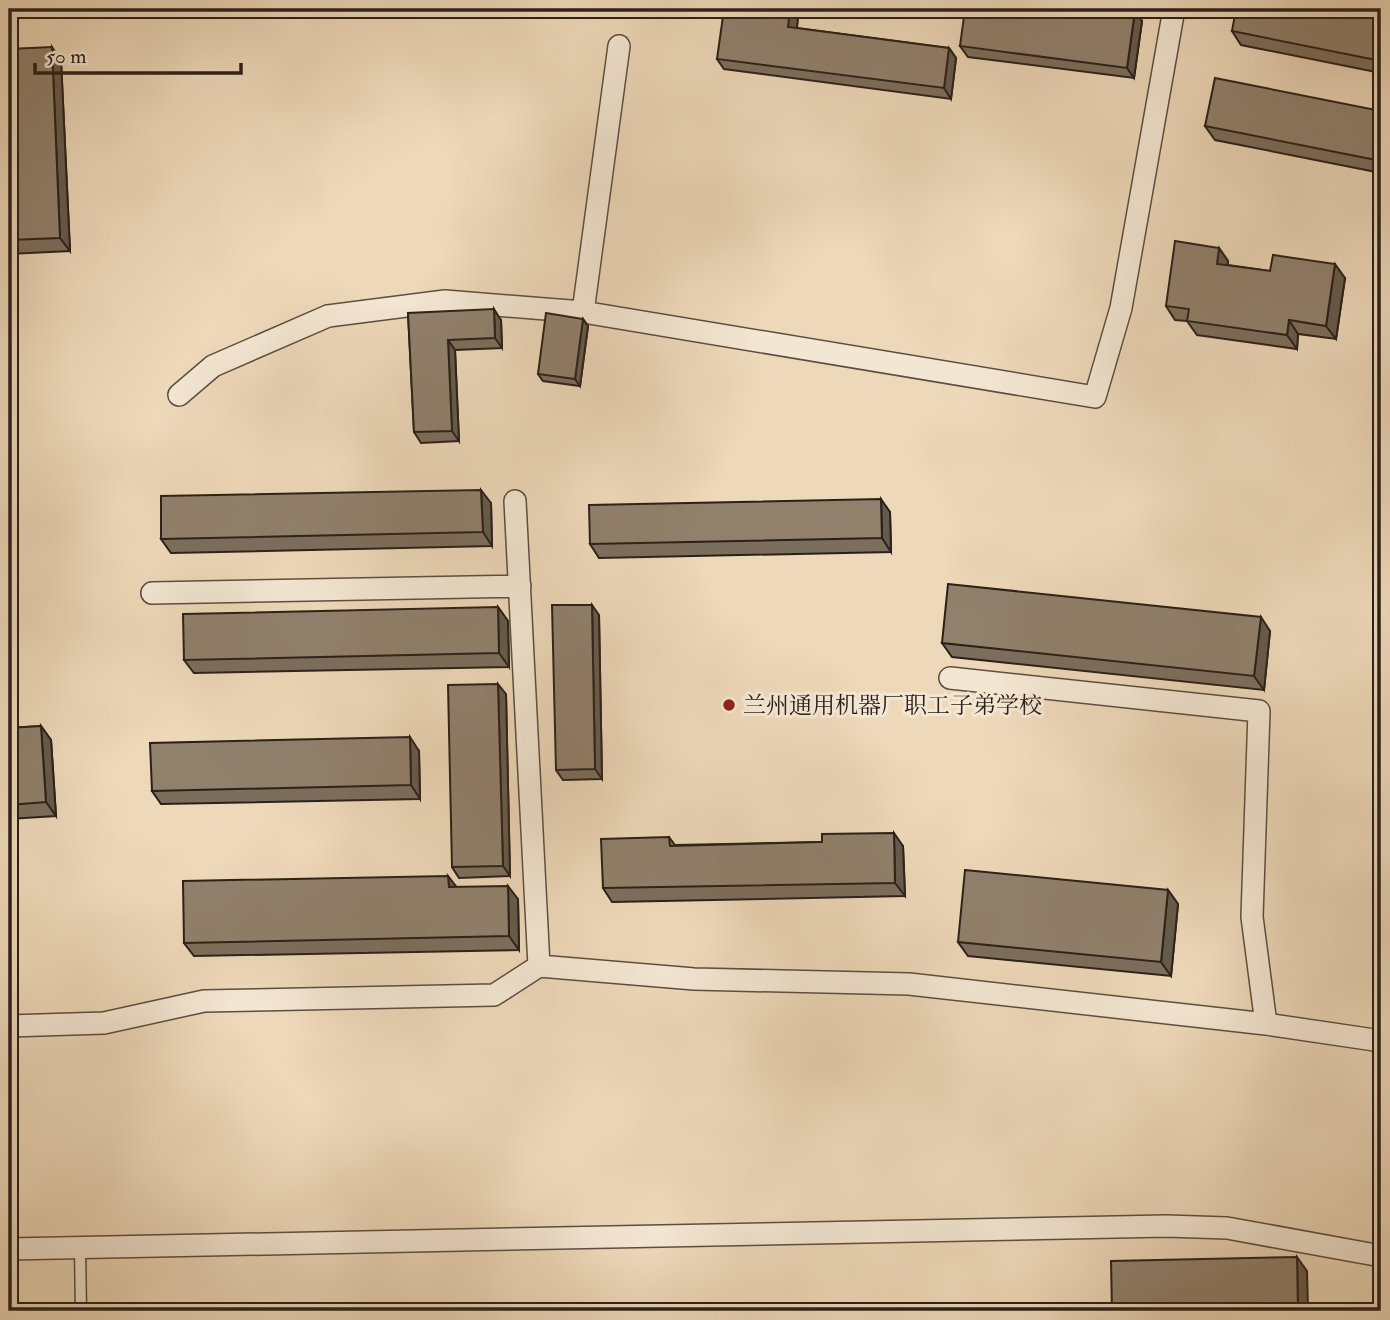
<svg xmlns="http://www.w3.org/2000/svg" width="1390" height="1320" viewBox="0 0 1390 1320" font-family="'IM FELL Double Pica','Noto Serif SC',serif">
<style>
.lines{fill:none;stroke-linecap:round;stroke-linejoin:round}
.service-casing{stroke:#5c4e41;stroke-width:13}
.minor-casing{stroke:#5c4e41;stroke-width:24}
.service{stroke:#f3e6d2;stroke-width:10}
.minor{stroke:#f3e6d2;stroke-width:21}
.wall{fill:#7c6e5d;stroke:#2b2019;stroke-width:2}
.shaded-wall{fill:#655a4c;stroke:#2b2019;stroke-width:2}
.building{fill:#90806c;stroke:#2b2019;stroke-width:2}
.poi-dot{fill:#8f2418;stroke:#f3e6d2;stroke-width:2.5}
.labels{text-anchor:middle;stroke-width:6;stroke-linejoin:round;paint-order:stroke}
.poi-label{font-size:23px;fill:#2b2019;stroke:#f3e6d2;text-anchor:start}
</style>
<rect width="100%" height="100%" fill="#edd8b9"/>
<filter id="stains"><feTurbulence type="fractalNoise" baseFrequency=".00286" numOctaves="4"/><feColorMatrix values="0 0 0 0 .2 0 0 0 0 .09 0 0 0 0 .02 0 0 0 .5 -.17"/></filter>
<radialGradient id="worn" r=".72"><stop offset=".6" stop-color="#630" stop-opacity="0"/><stop offset="1" stop-color="#630" stop-opacity=".3"/></radialGradient>
<g class="lines">
<!-- service casing -->
<g class="service-casing">
<path id="service" d="M80,1248L81,1311"/>
</g>
<!-- minor casing -->
<g class="minor-casing">
<path id="minor" d="M619,46L583,312L1095,397L1121,308L1174,9
M179,395L213,366L328,316L445,301L583,312
M515,501L539,966L694,979L909,984L1266,1024L1381,1041
M152,593L520,586
M950,678L1259,711L1252,917L1266,1024
M9,1026L104,1023L204,1001L494,995L539,966
M9,1249L1166,1226L1227,1228L1381,1256"/>
</g>
<!-- service -->
<use href="#service" class="service"/>
<!-- minor -->
<use href="#minor" class="minor"/>
</g>
<!-- wall -->
<path class="wall" d="M1381,15V73L1241,45L1232,31Z
M798,16L797,28L949,48L956,58L951,99L724,69L717,59Z
M1142,21L1134,78L968,57L960,46Z
M9,49L61,60L70,251L9,254Z
M1381,111V173L1215,140L1205,126Z
M1219,248L1228,261V265L1270,271L1345,278L1336,339L1298,334L1297,349L1197,335L1187,321L1175,320L1166,306Z
M408,313L501,320L502,348L455,350L459,441L421,443L414,432Z
M583,319L588,326L580,386L543,381L538,374Z
M491,503L492,546L171,553L161,539Z
M890,512L891,552L599,558L590,544Z
M9,525L10,527L15,603L9,604Z
M498,607L508,621L509,667L194,673L184,660Z
M599,615L602,779L563,780L556,770Z
M1270,631L1264,690L952,657L942,643Z
M506,694L510,876L459,878L452,867Z
M41,726L51,740L56,816L9,819V728Z
M419,751L420,799L161,804L152,791Z
M669,837L675,845L822,842L903,846L905,896L612,902L603,888Z
M448,876L456,887L518,899L519,950L194,956L184,943Z
M1168,890L1178,904L1171,976L968,956L958,942Z"/>
<!-- shaded-wall -->
<path class="shaded-wall" d="M790,9H793L798,16L796,37L788,27Z
M1135,11L1142,21L1134,78L1127,68Z
M52,47L61,60L70,251L60,238Z
M949,48L956,58L951,99L944,88Z
M1219,248L1228,261L1226,277L1217,264Z
M1335,264L1345,278L1336,339L1326,326Z
M494,309L501,320L502,348L495,338Z
M583,319L588,326L580,386L575,379Z
M1289,320L1298,334L1297,349L1287,335Z
M448,340L455,350L459,441L452,431Z
M481,490L491,503L492,546L483,532Z
M881,499L890,512L891,552L882,538Z
M9,525L10,527L15,603L9,595Z
M592,605L599,615L602,779L595,769Z
M498,607L508,621L509,667L499,653Z
M1261,617L1270,631L1264,690L1254,676Z
M498,684L506,694L510,876L503,866Z
M41,726L51,740L56,816L46,802Z
M410,737L419,751L420,799L411,785Z
M894,833L903,846L905,896L895,883Z
M448,876L458,889L449,887Z
M508,886L518,899L519,950L509,936Z
M1168,890L1178,904L1171,976L1161,962Z
M1297,1257L1307,1271L1308,1311H1298Z"/>
<!-- building -->
<path class="building" d="M724,9H790L788,27L949,48L944,88L717,59Z
M965,9H1119L1135,11L1127,68L960,46Z
M1236,9H1351L1381,15V61L1232,31Z
M52,47L60,238L9,240V49Z
M1215,78L1381,111V161L1205,126Z
M1175,241L1219,248L1217,264L1270,271L1273,255L1335,264L1326,326L1289,320L1287,335L1187,321L1189,309L1166,306Z
M494,309L495,338L448,340L452,431L414,432L408,313Z
M546,313L583,319L575,379L538,374Z
M481,490L483,532L161,539V496Z
M881,499L882,538L590,544L589,505Z
M948,584L1261,617L1254,676L942,643Z
M552,605H592L595,769L556,770Z
M498,607L499,653L184,660L183,614Z
M498,684L503,866L452,867L448,685Z
M41,726L46,802L9,805V728Z
M410,737L411,785L152,791L150,743Z
M894,833L895,883L603,888L601,839L669,837L670,846L822,842V834Z
M965,870L1168,890L1161,962L958,942Z
M448,876L449,887L508,886L509,936L184,943L183,881Z
M1297,1257L1298,1311H1112L1111,1261Z"/>
<!-- markers -->
<circle class="poi-dot" cx="729" cy="705" r="7"/>
<g class="labels">
<!-- poi labels -->
<g class="poi-label">
<text x="743" y="713">兰州通用机器厂职工子弟学校</text>
</g>
</g>
<!-- margin -->
<rect width="1390" height="1320" fill="none" stroke="#edd8b9" stroke-width="35"/>
<rect x="10" y="10" width="1369" height="1299" fill="none" stroke="#2b2019" stroke-width="3.5"/>
<rect x="18" y="18" width="1355" height="1285" fill="none" stroke="#2b2019" stroke-width="2"/>
<!-- scale -->
<path d="M35 63v10h206v-10" fill="none" stroke="#2b2019" stroke-width="3.5"/>
<text x="46" y="63" font-size="21" fill="#2b2019" stroke="#f3e6d2" stroke-width="5" paint-order="stroke">50 m</text>
<rect width="100%" height="100%" filter="url(#stains)"/>
<rect width="100%" height="100%" fill="url(#worn)"/>
</svg>
